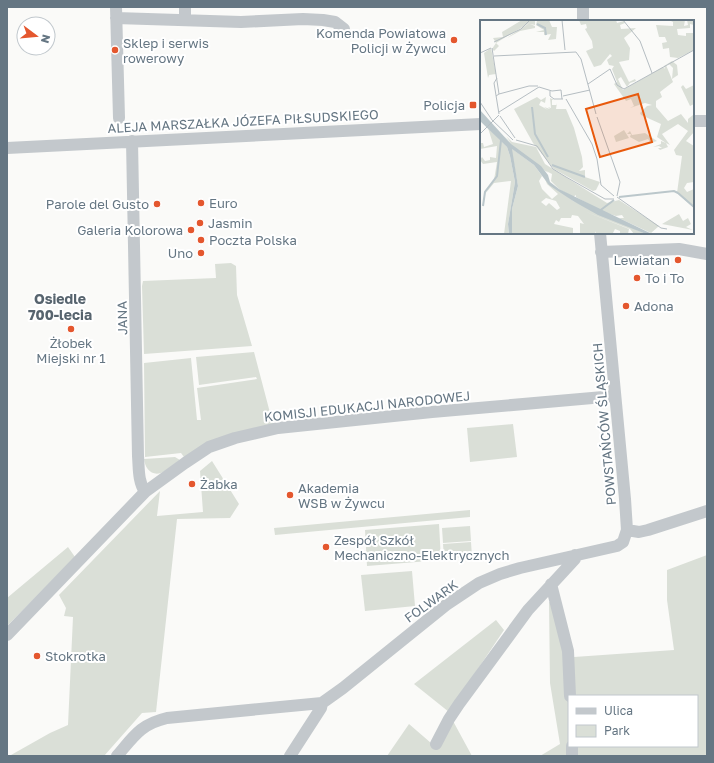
<svg xmlns="http://www.w3.org/2000/svg" width="714" height="763" viewBox="0 0 714 763" font-family="'Golos Text',sans-serif">
<style>
.green{fill:#dadfd7;fill-rule:evenodd}
.lines{fill:none;stroke-linecap:round;stroke-linejoin:round}
.minor{stroke:#c3c8cc;stroke-width:12}
.poi-dot{fill:#e4572e;stroke:#fff;stroke-width:1.5}
.labels{text-anchor:middle;stroke-width:4;stroke-linejoin:round;paint-order:stroke}
.poi-label{font-size:13px;fill:#657683;stroke:#fff;text-anchor:start}
.street-label{font-size:13px;fill:#657683;stroke:#fff}
.neighbourhood-label{font-size:14px;font-weight:bold;fill:#57646e;stroke:#fff}
.inset-river{fill:none;stroke:#bbc7cb;stroke-width:2}
.inset-road{fill:none;stroke:#b5bdc2;stroke-width:1}
.view{fill:#e8590c;fill-opacity:0.15;stroke:#e8590c;stroke-width:2}
.inset-edge{fill:none;stroke:#657683;stroke-width:2}
</style>
<rect width="100%" height="100%" fill="#fafaf8"/>
<!-- green -->
<path class="green" d="M231,263L236,266L237,295L252,346L144,354L142,286L143,281L216,278L215,264Z
M254,352L269,409L274,425L184,457L181,453L145,457L144,363L191,358L197,420H201L197,388L257,379L256,377L199,385L196,357Z
M513,424L517,457L470,462L467,428Z
M175,457L180,460C174,464 168,470 161,473C151,476 145,468 144,459Z
M212,461L239,504L230,518L177,519L156,712L142,713L104,756H7V755H11L50,733L68,725L73,617L64,616L66,608L59,595L160,491L157,516L203,512L200,471Z
M470,510V517L275,535L274,528Z
M439,524L441,560L367,566L365,530Z
M470,526L471,541L443,543L442,528Z
M471,542L472,557L444,558L443,544Z
M68,547L75,557L7,626V598Z
M707,555V756H540L560,744L550,683L549,602L557,604L574,657L674,650L667,600V570ZM569,696H697V746H569Z
M412,571L415,606L365,611L361,575Z
M496,620L504,630L449,712L414,684Z
M453,721L472,756H387L409,724L431,743Z"/>
<g class="lines">
<!-- minor -->
<path class="minor" d="M116,7L119,118
M185,7V20
M583,7V21
M116,18L241,22L303,19L323,20L335,22L344,29
M693,121H707
M132,141L138,456C139,469 138,481 145,492
M7,148L481,124
M601,252L679,249L707,254
M627,530L639,532L648,530L707,511
M551,584L568,651L570,696
M7,635L145,492L185,463L209,447L235,438L278,428L432,412L615,396
M436,744L449,719L459,704L528,610L575,559V555
M117,756C134,736 141,724 167,718L322,703L343,688L446,605L479,583L500,574L520,568L617,546L623,542L627,530L625,499L600,233
M290,756L321,708L322,703
M572,756V746"/>
</g>
<!-- markers -->
<g class="poi-dot">
<circle cx="454" cy="40" r="4"/>
<circle cx="115" cy="50" r="4"/>
<rect x="469" y="101" width="8" height="8" rx="2"/>
<circle cx="201" cy="203" r="4"/>
<circle cx="157" cy="204" r="4"/>
<circle cx="200" cy="223" r="4"/>
<circle cx="191" cy="230" r="4"/>
<circle cx="201" cy="240" r="4"/>
<circle cx="201" cy="253" r="4"/>
<circle cx="678" cy="260" r="4"/>
<circle cx="637" cy="278" r="4"/>
<circle cx="626" cy="306" r="4"/>
<circle cx="71" cy="329" r="4"/>
<circle cx="192" cy="484" r="4"/>
<circle cx="290" cy="495" r="4"/>
<circle cx="326" cy="547" r="4"/>
<circle cx="37" cy="656" r="4"/>
</g>
<g class="labels">
<!-- poi labels -->
<g class="poi-label">
<text x="446" y="38" text-anchor="end">Komenda Powiatowa<tspan x="446" dy="15">Policji w Żywcu</tspan></text>
<text x="123" y="48">Sklep i serwis<tspan x="123" dy="15">rowerowy</tspan></text>
<text x="465" y="110" text-anchor="end">Policja</text>
<text x="209" y="208">Euro</text>
<text x="149" y="209" text-anchor="end">Parole del Gusto</text>
<text x="208" y="228">Jasmin</text>
<text x="183" y="235" text-anchor="end">Galeria Kolorowa</text>
<text x="209" y="245">Poczta Polska</text>
<text x="193" y="258" text-anchor="end">Uno</text>
<text x="670" y="265" text-anchor="end">Lewiatan</text>
<text x="645" y="283">To i To</text>
<text x="634" y="311">Adona</text>
<text x="71" y="348" text-anchor="middle">Żłobek<tspan x="71" dy="15">Miejski nr 1</tspan></text>
<text x="200" y="489">Żabka</text>
<text x="298" y="493">Akademia<tspan x="298" dy="15">WSB w Żywcu</tspan></text>
<text x="334" y="545">Zespół Szkół<tspan x="334" dy="15">Mechaniczno-Elektrycznych</tspan></text>
<text x="45" y="661">Stokrotka</text>
</g>
<!-- street labels -->
<g class="street-label">
<text transform="translate(243 121) rotate(-3)" y="5">ALEJA MARSZAŁKA JÓZEFA PIŁSUDSKIEGO</text>
<text transform="translate(122 318) rotate(-91)" y="5">JANA</text>
<text transform="translate(367 406) rotate(-6)" y="5">KOMISJI EDUKACJI NARODOWEJ</text>
<text transform="translate(604 424) rotate(-95)" y="5">POWSTAŃCÓW ŚLĄSKICH</text>
<text transform="translate(431 601) rotate(-36)" y="5">FOLWARK</text>
</g>
<!-- neighbourhood labels -->
<g class="neighbourhood-label">
<text x="60" y="304">Osiedle<tspan x="60" dy="16">700-lecia</tspan></text>
</g>
</g>
<!-- overview -->
<g transform="translate(480 20)">
<rect width="214" height="214" fill="#fafaf8"/>
<path d="M42,0H55V5L50,4L55,6V8L40,11L27,18L51,2L16,23L19,26L14,31L12,29L16,23L13,18L23,17L22,12ZM69,0L72,7H77L76,19L68,20L71,14L64,15V12H56L64,10L56,5L57,1ZM99,0H136L137,3L144,1L145,3L140,5L141,9L156,8L144,18L150,28L149,40L139,42L149,62L155,59L156,61L150,63L147,67L141,57L138,59L143,70L183,47L185,49L184,46L192,41L197,45L198,55L192,59L193,48L189,44L186,45L193,62L180,72L182,77L176,81V87L188,101L201,94L208,103V99L213,95L214,90V112L206,121L214,126V162L207,163L204,168L207,172L214,169V188L197,173L202,136L196,135L194,130L208,111L198,104L182,114L190,125L186,123L188,127L180,130L178,128H182L179,126L173,127L181,124V121L186,123L177,117L181,104L161,95L160,93L167,86L172,85L165,83L150,88L154,86L151,79L146,81L134,64L137,62L132,49L134,46L129,45L127,40L132,36L130,34L121,45L114,47L106,31L113,28L112,21L105,9L107,8L106,4L101,5ZM189,0H205L204,6L208,5L207,0H214V5L210,4V8L197,9L198,15L206,16V13H213L214,9V30L198,38L190,37L189,28L183,29L182,23L187,22L185,17H179L176,5L193,6V2ZM11,28L16,54L9,55L8,58L4,33ZM203,65L206,69L214,65V84L210,86L201,67ZM57,77L61,80L66,77L65,83L61,81L59,85L68,90L64,87L70,89L68,87L71,88L70,78L74,80H72V85H77V83L76,89H86L94,108L102,137L103,147L99,151L105,150V157L120,162L116,170L113,171L74,149L53,123L34,89ZM8,108L27,127L30,136L35,162L28,204L29,214H24L31,161L14,163L5,174L14,160L17,142L3,144L0,140L2,137L5,141L10,140V137L16,138L17,126L0,129V123H3L4,127L13,124ZM144,110L149,118L136,122L134,116ZM150,111L152,115L165,113L177,121L171,123L168,119L159,122L150,117L151,114H147ZM24,116L31,123L26,116L32,122L56,127L65,144L127,183L139,180L179,206L171,213L143,200L139,198H144L142,195L136,196L121,191L96,177V175L93,177L79,169L71,161L72,154L66,151L68,153L32,126ZM31,128L54,145L62,156L59,161L62,169L72,179L78,174L67,164L65,159L93,181L166,214H154L150,209L104,191L149,209L148,214H140V211L135,209L133,213L116,214L115,211V214H96H100V203L104,204L98,196L92,195L91,198H81L79,202L76,200L74,204L93,208V214H32V189L38,166ZM66,178L76,181L80,188L77,190L69,183L66,186L61,182ZM199,194L203,201L208,198L211,204L206,207L213,210L182,204Z" fill="#dadfd7" fill-rule="evenodd"/>
<path d="M0,90L31,124L61,146L68,155L70,162L79,169L172,214H166L118,195L93,181L69,165L54,145L32,129L38,166L32,189V214H29L28,204L35,162L30,136L27,127L0,101Z" fill="#bbc7cb"/>
<path class="inset-river" d="M57,4L65,8L66,15M52,87L55,114L68,137M72,145L105,157M198,173L214,187M139,177L194,171L198,173M3,186L5,172L17,156L21,120M118,192L134,180"/>
<path class="inset-road" d="M82,0L85,30M143,0L160,21L172,53M14,22L41,9L50,0M12,28L19,74L16,76M0,33L11,28M14,36L96,32L101,39L116,94M17,58L14,63L19,94M108,64L130,49L137,65L144,69L214,30M70,71V76L74,79H83M19,74L49,66H58M83,76L110,70M86,79L112,124L117,139L121,165M0,82L12,100L33,120M19,92L59,67L72,71L81,70L82,79M20,96L35,118M117,97L140,162L137,176M0,114L19,95M36,120L57,126L73,149L86,157L125,179H134M121,165L134,176M137,177L181,208L187,209"/>
<path class="view" d="M158,74L172,122L120,137L106,89Z"/>
<rect width="214" height="214" class="inset-edge"/>
</g>
<!-- border -->
<rect width="714" height="763" fill="none" stroke="#657683" stroke-width="16"/>
<!-- legend -->
<rect x="568" y="695" width="130" height="52" fill="#ffffff" stroke="#c1c8cd"/>
<rect x="576" y="708" width="20" height="6" fill="#c3c8cc" stroke="#c1c8cd"/>
<text x="604" y="715" font-size="12" fill="#657683">Ulica</text>
<rect x="576" y="725" width="20" height="12" fill="#dadfd7" stroke="#c1c8cd"/>
<text x="604" y="735" font-size="12" fill="#657683">Park</text>
<!-- north arrow -->
<g transform="translate(36 36) rotate(106)"><circle r="19" fill="#ffffff" stroke="#c1c8cd"/>
<path d="M0-3L7 15L0 10L-7 15Z" fill="#e4572e"/>
<text y="-6" font-size="11" font-weight="bold" text-anchor="middle" fill="#657683">N</text>
</g>
</svg>
